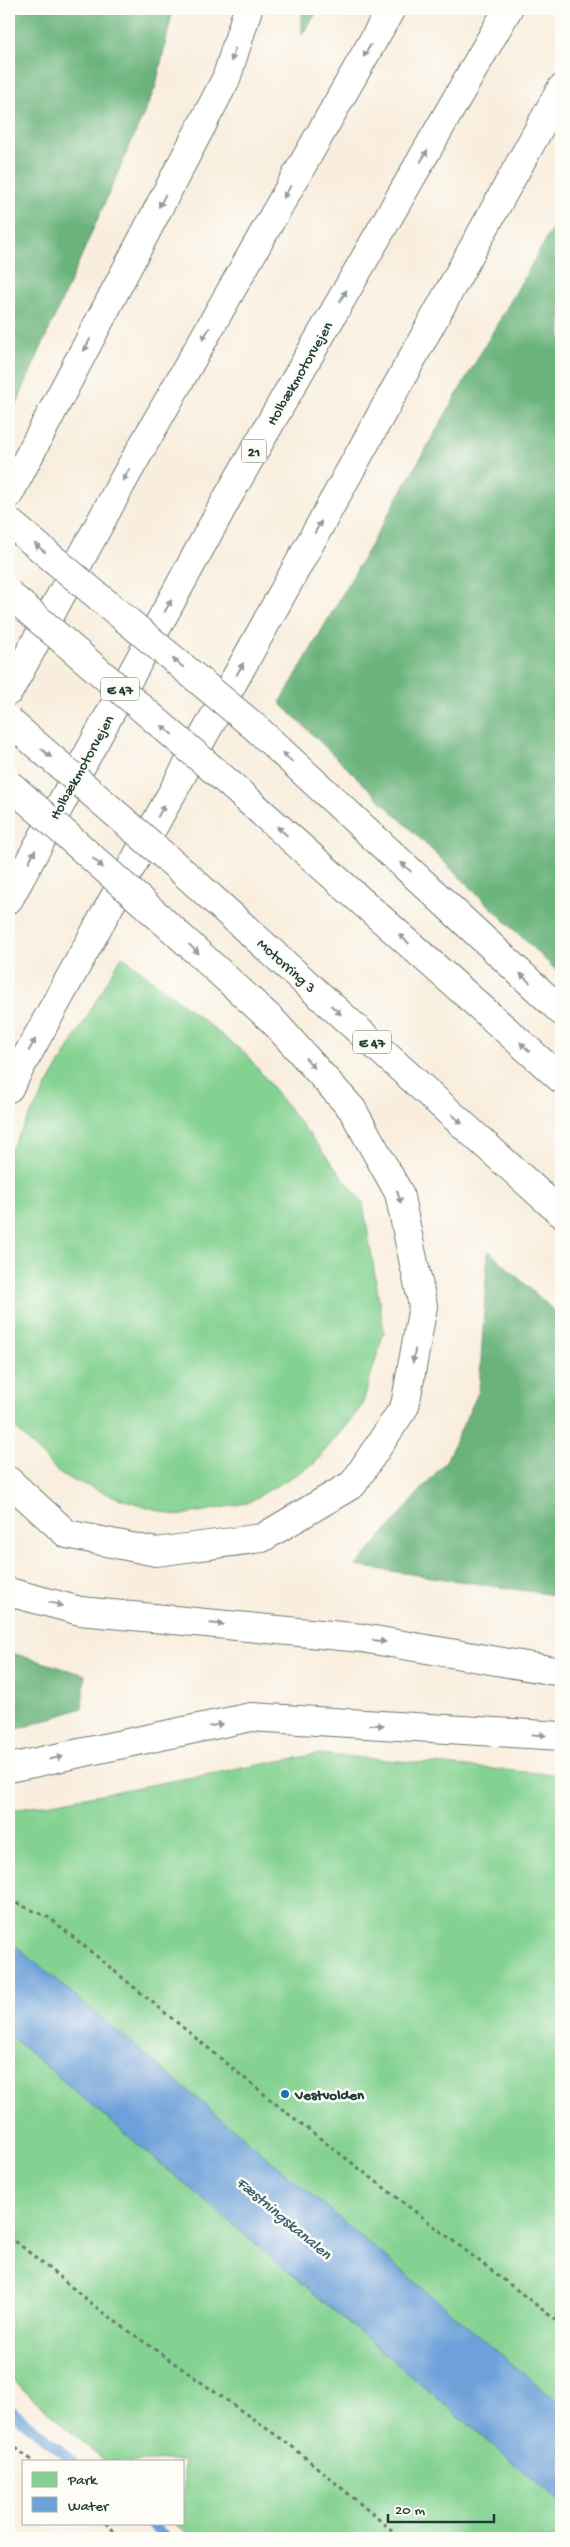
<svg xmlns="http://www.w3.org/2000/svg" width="570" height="2547" viewBox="0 0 570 2547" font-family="'Gochi Hand',sans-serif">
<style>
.green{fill:#84d291;stroke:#528862}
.forest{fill:#6bb47b;stroke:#457858}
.water{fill:#6ea1d9;stroke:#466f86}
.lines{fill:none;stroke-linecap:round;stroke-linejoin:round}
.stream{stroke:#6ea1d9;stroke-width:11}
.highway-casing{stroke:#6b7b70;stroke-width:30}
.path{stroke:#6b7b70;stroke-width:3;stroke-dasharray:4 4;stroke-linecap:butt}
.highway{stroke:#fff;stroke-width:28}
.highway-bridge-casing{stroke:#6b7b70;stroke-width:30;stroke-linecap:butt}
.highway-bridge{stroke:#fff;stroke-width:28}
.oneway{fill:#8f9e9a}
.poi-dot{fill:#1f6fb2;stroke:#fdfcf7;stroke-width:2}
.labels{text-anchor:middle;stroke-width:5;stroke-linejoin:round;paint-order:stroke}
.shield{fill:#fdfcf7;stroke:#62766e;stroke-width:1}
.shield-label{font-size:14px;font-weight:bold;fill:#1f3d34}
.street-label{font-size:15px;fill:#1f3d34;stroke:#fdfcf7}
.poi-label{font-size:15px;font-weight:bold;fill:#1f3d34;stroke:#fdfcf7;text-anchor:start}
.water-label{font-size:16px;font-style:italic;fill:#3b606e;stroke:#fdfcf7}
</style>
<rect width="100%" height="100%" fill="#fdfcf7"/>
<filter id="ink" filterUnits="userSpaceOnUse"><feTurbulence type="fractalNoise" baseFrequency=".02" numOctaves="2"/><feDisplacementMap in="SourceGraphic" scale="10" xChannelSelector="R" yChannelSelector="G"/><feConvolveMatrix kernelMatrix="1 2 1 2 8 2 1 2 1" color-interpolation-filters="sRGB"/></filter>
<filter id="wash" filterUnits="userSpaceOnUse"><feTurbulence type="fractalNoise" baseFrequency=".0096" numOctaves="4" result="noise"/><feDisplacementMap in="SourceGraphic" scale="20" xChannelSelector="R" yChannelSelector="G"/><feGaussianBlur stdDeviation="1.12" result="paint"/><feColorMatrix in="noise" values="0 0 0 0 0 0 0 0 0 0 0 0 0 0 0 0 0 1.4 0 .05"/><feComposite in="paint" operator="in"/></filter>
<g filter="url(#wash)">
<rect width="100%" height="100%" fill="#f9eede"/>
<!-- green -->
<path class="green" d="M122,956L247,1055L363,1203L384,1331L362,1406L314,1464L247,1503L177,1516L118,1498L61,1475L9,1421V1152Z
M318,1754L561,1775V2538H191L174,2523H184V2461H104L9,2377V1811Z"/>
<!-- forest -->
<path class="forest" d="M9,9H173L156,86L9,421Z
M302,9H319L302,35Z
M561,213V975L280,703Z
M488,1250L561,1317V1596L356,1566L446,1461L479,1391Z
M9,1652L85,1675L82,1708L9,1732Z"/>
<!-- water -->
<path class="water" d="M9,1940L561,2405V2503L9,2035Z"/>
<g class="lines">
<!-- stream -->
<path class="stream" d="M9,2409L73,2461
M150,2523L167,2538"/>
</g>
</g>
<g filter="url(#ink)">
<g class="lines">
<!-- highway casing -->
<g class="highway-casing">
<path id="highway" d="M9,494L226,79L248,9
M9,691L125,477L391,9
M256,728L561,1011
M231,785L561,1079
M183,872L561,1213
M9,899L229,495L508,9
M9,1088L561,89
M9,1481L67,1534L156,1552L262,1538L353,1484L405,1406L423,1306L399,1193L352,1109L273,1021L158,916
M9,1592L80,1611L362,1638L561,1672
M9,1768L251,1717L561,1736"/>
</g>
<!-- path -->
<path class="path" d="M9,1900L50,1918L282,2109L561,2324
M9,2236L102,2312L294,2448L401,2538
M9,2443L33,2461
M105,2523L122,2538"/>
<!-- highway -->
<use href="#highway" class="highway"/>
<!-- highway-bridge casing -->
<g class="highway-bridge-casing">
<path id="highway-bridge" d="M9,522L256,728
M9,594L231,785
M9,721L183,872
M9,784L158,916"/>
</g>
<!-- highway-bridge -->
<use href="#highway-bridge" class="highway-bridge"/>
</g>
<!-- one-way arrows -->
<defs><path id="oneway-solid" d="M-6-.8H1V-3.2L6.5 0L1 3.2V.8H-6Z" transform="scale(1.25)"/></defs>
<g class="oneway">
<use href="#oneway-solid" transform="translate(367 51) rotate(120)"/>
<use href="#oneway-solid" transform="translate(233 55) rotate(107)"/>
<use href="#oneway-solid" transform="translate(424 156) rotate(-60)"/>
<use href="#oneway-solid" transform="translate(287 192) rotate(120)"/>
<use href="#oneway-solid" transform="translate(162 201) rotate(118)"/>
<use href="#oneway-solid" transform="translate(343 296) rotate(-60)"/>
<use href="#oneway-solid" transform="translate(206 334) rotate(120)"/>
<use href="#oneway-solid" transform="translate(87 345) rotate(118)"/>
<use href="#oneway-solid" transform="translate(126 475) rotate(119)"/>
<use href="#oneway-solid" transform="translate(318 527) rotate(-61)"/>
<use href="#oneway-solid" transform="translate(40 548) rotate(-140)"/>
<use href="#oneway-solid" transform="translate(168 606) rotate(-61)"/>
<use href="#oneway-solid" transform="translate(178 663) rotate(-140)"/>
<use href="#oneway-solid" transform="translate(240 669) rotate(-61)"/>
<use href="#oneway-solid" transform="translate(167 730) rotate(-139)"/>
<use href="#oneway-solid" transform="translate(46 753) rotate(41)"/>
<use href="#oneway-solid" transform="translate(287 757) rotate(-137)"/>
<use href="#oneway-solid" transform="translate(161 811) rotate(-61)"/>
<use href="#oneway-solid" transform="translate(282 831) rotate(-138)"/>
<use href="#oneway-solid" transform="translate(32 856) rotate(-61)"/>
<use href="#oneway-solid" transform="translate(98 863) rotate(42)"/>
<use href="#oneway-solid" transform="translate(406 867) rotate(-137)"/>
<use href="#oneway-solid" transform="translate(404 939) rotate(-138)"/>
<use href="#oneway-solid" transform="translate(194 949) rotate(42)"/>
<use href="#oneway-solid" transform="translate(525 978) rotate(-137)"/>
<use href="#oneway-solid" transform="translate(336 1010) rotate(42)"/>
<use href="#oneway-solid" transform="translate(32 1045) rotate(-61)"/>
<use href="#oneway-solid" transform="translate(525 1047) rotate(-138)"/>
<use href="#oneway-solid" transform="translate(310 1063) rotate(48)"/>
<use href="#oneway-solid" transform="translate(457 1119) rotate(42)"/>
<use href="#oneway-solid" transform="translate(399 1197) rotate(73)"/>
<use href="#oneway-solid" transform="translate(414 1356) rotate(100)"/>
<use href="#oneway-solid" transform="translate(56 1604) rotate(15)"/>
<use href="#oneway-solid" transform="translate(217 1624) rotate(5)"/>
<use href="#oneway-solid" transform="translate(379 1641) rotate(9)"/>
<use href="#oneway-solid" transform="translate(216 1725) rotate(-12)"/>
<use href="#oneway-solid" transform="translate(377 1725) rotate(3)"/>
<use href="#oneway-solid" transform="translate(539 1735) rotate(3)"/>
<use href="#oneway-solid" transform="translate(56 1758) rotate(-12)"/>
</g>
</g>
<!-- markers -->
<circle class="poi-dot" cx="285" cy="2094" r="5"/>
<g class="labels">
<!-- shield labels -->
<g class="shield">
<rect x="241.5" y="439.5" width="25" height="23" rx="4"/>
<rect x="101" y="677.5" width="38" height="23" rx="4"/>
<rect x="353" y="1030.5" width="38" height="23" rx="4"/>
</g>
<g class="shield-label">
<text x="254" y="456">21</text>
<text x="120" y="694">E 47</text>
<text x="372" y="1047">E 47</text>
</g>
<!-- street labels -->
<g class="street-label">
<text transform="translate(299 373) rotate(-60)" y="5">Holbækmotorvejen</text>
<text transform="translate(81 767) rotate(-61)" y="5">Holbækmotorvejen</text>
<text transform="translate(287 965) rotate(42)" y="5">Motorring 3</text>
</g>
<!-- poi labels -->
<g class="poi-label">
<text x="295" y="2099">Vestvolden</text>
</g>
<!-- water labels -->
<g class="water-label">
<text transform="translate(285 2217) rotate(40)" y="6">Fæstningskanalen</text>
</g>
</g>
<!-- margin -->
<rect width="570" height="2547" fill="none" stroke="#fdfcf7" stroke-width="30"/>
<!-- legend -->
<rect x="22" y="2460" width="162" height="65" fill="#fdfcf7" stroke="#a4b0a9"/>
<rect x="32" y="2472" width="25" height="15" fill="#84d291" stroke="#a4b0a9"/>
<text x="68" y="2484" font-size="15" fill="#1f3d34">Park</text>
<rect x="32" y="2497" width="25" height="15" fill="#6ea1d9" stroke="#a4b0a9"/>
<text x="68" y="2510" font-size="15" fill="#1f3d34">Water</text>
<!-- scale -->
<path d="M388 2514v8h106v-8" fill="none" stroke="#1f3d34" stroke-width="2.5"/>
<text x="395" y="2514" font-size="15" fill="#1f3d34" stroke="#fdfcf7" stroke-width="4" paint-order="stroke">20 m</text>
</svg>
